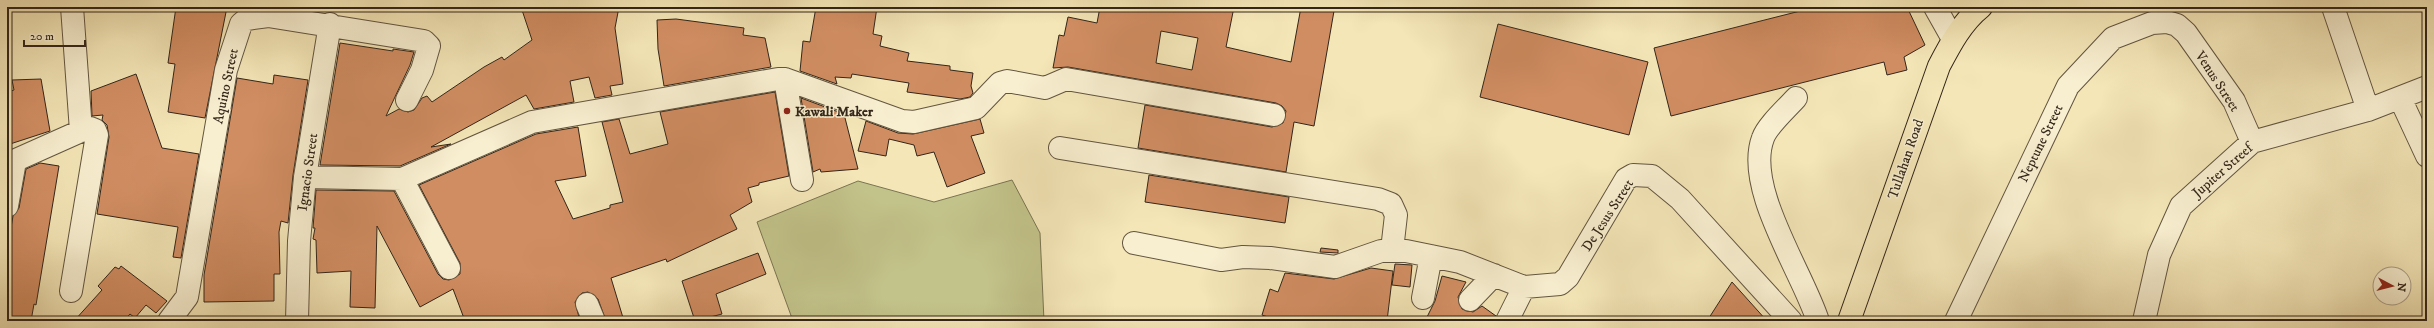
<svg xmlns="http://www.w3.org/2000/svg" width="2434" height="328" viewBox="0 0 2434 328" font-family="'IM FELL DW Pica',serif">
<style>
.green{fill:#c2c38a;stroke:#7a7452}
.building{fill:#d18d62;stroke:#322519;fill-rule:evenodd}
.lines{fill:none;stroke-linecap:round;stroke-linejoin:round}
.minor-casing{stroke:#625540;stroke-width:24}
.major-casing{stroke:#322519;stroke-width:24}
.minor{stroke:#f8efd0;stroke-width:22}
.major{stroke:#f4e6b7;stroke-width:22}
.poi-dot{fill:#8f2418;stroke:#f8efd0;stroke-width:1.5}
.labels{text-anchor:middle;stroke-width:3;stroke-linejoin:round;paint-order:stroke}
.street-label{font-size:14px;fill:#322519;stroke:#f8efd0}
.poi-label{font-size:14px;font-weight:bold;fill:#322519;stroke:#f8efd0;text-anchor:start}
</style>
<rect width="100%" height="100%" fill="#f4e6b7"/>
<filter id="stains"><feTurbulence type="fractalNoise" baseFrequency=".005" numOctaves="4"/><feColorMatrix values="0 0 0 0 .2 0 0 0 0 .09 0 0 0 0 .02 0 0 0 .5 -.17"/></filter>
<radialGradient id="worn" r=".72"><stop offset=".6" stop-color="#630" stop-opacity="0"/><stop offset="1" stop-color="#630" stop-opacity=".3"/></radialGradient>
<!-- green -->
<path class="green" d="M1012,180L1040,233L1044,321H793L757,222L858,181L934,202Z"/>
<!-- building -->
<path class="building" d="M176,7H227L205,118L168,112L175,64L168,63Z
M521,7H619L615,28L623,84L610,86L612,95L595,98L589,77L570,81L574,102L534,109L526,95L431,147L451,144L400,166L320,165L340,43L393,51V49L414,52L410,65L386,116L399,109L408,112L414,110L422,98L427,96L432,102L484,67L502,57L504,60L532,40Z
M816,7H877L873,34L882,36L880,46L909,53L907,61L950,66V70L973,73L971,86L973,93L970,97L960,99L907,92L909,83L852,74L851,78L835,77L837,84L800,71L803,41L810,42Z
M1100,7H1234L1226,47L1291,62L1301,7L1334,11L1314,126L1294,122L1286,172L1138,148L1145,105L1272,127L1283,123L1286,111L1282,106L1276,103L1068,67L1053,68L1059,35L1064,36L1068,17L1097,23ZM1161,31L1198,38L1192,70L1156,63Z
M1816,7H1907L1925,45L1904,57L1907,70L1887,75L1884,62L1671,116L1654,48Z
M676,19L744,28L743,35L765,38L771,67L664,86L658,49L657,20Z
M1498,24L1648,62L1629,135L1480,97Z
M136,74L162,148L199,154L181,258L173,257L178,227L97,214L109,137L107,125L102,120L103,115L92,116L91,91Z
M274,75L308,80L293,175L288,223L281,221L279,232L280,274H274V301L204,302V275L237,78L273,84Z
M41,79L50,131L7,145V92L14,90L12,80Z
M775,92L789,176L759,183V185L748,188L752,202L730,215L737,229L667,262L666,259L611,278L624,321H606L598,299L588,292L582,293L575,302L580,321H465L453,289L420,307L377,226L375,308L350,307L351,271L317,273L316,240L313,239L315,228H313L316,190L394,191L438,274L443,279L449,280L460,274V263L419,185L536,134L578,127L586,176L555,181L573,219L610,208V205L623,202L602,122L619,119L630,154L668,144L660,112Z
M801,98L844,114L858,169L821,172L820,169L813,172Z
M980,119L984,133L971,136L985,173L947,187L934,152L917,156L914,145L889,139L886,156L858,151L866,121L898,133L913,134Z
M40,163L59,166L36,305L34,304L31,321H7V251L13,216L19,208L26,169Z
M1149,175L1289,197L1285,223L1145,202Z
M1321,248L1338,250V253L1320,252Z
M758,253L766,274L716,294L722,314L695,321L682,281Z
M1395,264L1412,265L1410,287L1392,285Z
M121,266L167,301L156,313L146,305L135,318L130,314L124,321H74L102,290L98,286L115,267L119,269Z
M1371,268L1393,271L1387,321H1280L1262,315L1270,289L1278,292L1285,273L1334,279Z
M1442,276L1466,282L1458,297L1462,309L1473,312L1482,306L1496,316L1495,321H1425L1435,301Z
M1732,282L1767,321H1707Z"/>
<g class="lines">
<!-- minor casing -->
<g class="minor-casing">
<path id="minor" d="M72,7L81,131
M1935,7L1953,39
M2333,7L2368,110
M785,79L802,180
M1796,98C1787,108 1767,126 1763,138C1744,188 1803,273 1818,321
M2400,98L2427,156
M1060,148L1378,199L1391,204L1396,215L1392,250
M7,164L81,131L90,128L95,130L97,135L71,291
M305,177L402,179L532,122L778,79H785L902,121L914,122L976,108L1000,83L1007,81L1045,88L1066,79L1274,115
M402,179L449,268
M7,206L15,161
M1134,243L1221,260L1243,257L1270,258L1335,267L1381,251H1406L1460,262L1524,287L1560,284L1568,277L1626,179L1633,175L1652,176L1680,199L1791,321
M1423,298L1431,256
M1470,300L1494,275
M587,304L594,321
M169,321L187,297L226,70L241,24L247,19L268,16L424,41L429,46L422,70L407,100
M297,321L299,241L305,177L330,24
M1507,321L1524,287
M1956,321L2068,86L2113,38L2152,23L2167,22L2177,25L2186,33L2234,101L2252,142
M2144,321L2159,255L2181,206L2252,142L2368,110L2427,87"/>
</g>
<!-- major casing -->
<g class="major-casing">
<path id="major" d="M1849,321L1939,66C1950,45 1962,22 1981,7"/>
</g>
<!-- minor -->
<use href="#minor" class="minor"/>
<!-- major -->
<use href="#major" class="major"/>
</g>
<!-- markers -->
<circle class="poi-dot" cx="787" cy="111" r="4"/>
<g class="labels">
<!-- street labels -->
<g class="street-label">
<text transform="translate(2218 81) rotate(57)" y="5">Venus Street</text>
<text transform="translate(225 86) rotate(-78)" y="5">Aquino Street</text>
<text transform="translate(2040 143) rotate(-64)" y="5">Neptune Street</text>
<text transform="translate(1905 159) rotate(-71)" y="5">Tullahan Road</text>
<text transform="translate(2222 170) rotate(-41)" y="5">Jupiter Streef</text>
<text transform="translate(307 172) rotate(-82)" y="5">Ignacio Street</text>
<text transform="translate(1607 215) rotate(-57)" y="5">De Jesus Street</text>
</g>
<!-- poi labels -->
<g class="poi-label">
<text x="795" y="116">Kawali Maker</text>
</g>
</g>
<!-- margin -->
<rect width="2434" height="328" fill="none" stroke="#f4e6b7" stroke-width="24"/>
<rect x="8" y="8" width="2418" height="312" fill="none" stroke="#322519" stroke-width="2"/>
<rect x="12" y="12" width="2410" height="304" fill="none" stroke="#322519"/>
<!-- north arrow -->
<g transform="translate(2392 286) rotate(97)"><circle r="19" fill="#f8efd0" stroke="#a99e87"/>
<path d="M0-3L7 15L0 10L-7 15Z" fill="#8f2418"/>
<text y="-6" font-size="11" font-weight="bold" text-anchor="middle" fill="#322519">N</text>
</g>
<!-- scale -->
<path d="M24 40v6h61v-6" fill="none" stroke="#322519" stroke-width="2"/>
<text x="30" y="40" font-size="12" fill="#322519" stroke="#f8efd0" stroke-width="3" paint-order="stroke">20 m</text>
<rect width="100%" height="100%" filter="url(#stains)"/>
<rect width="100%" height="100%" fill="url(#worn)"/>
</svg>
